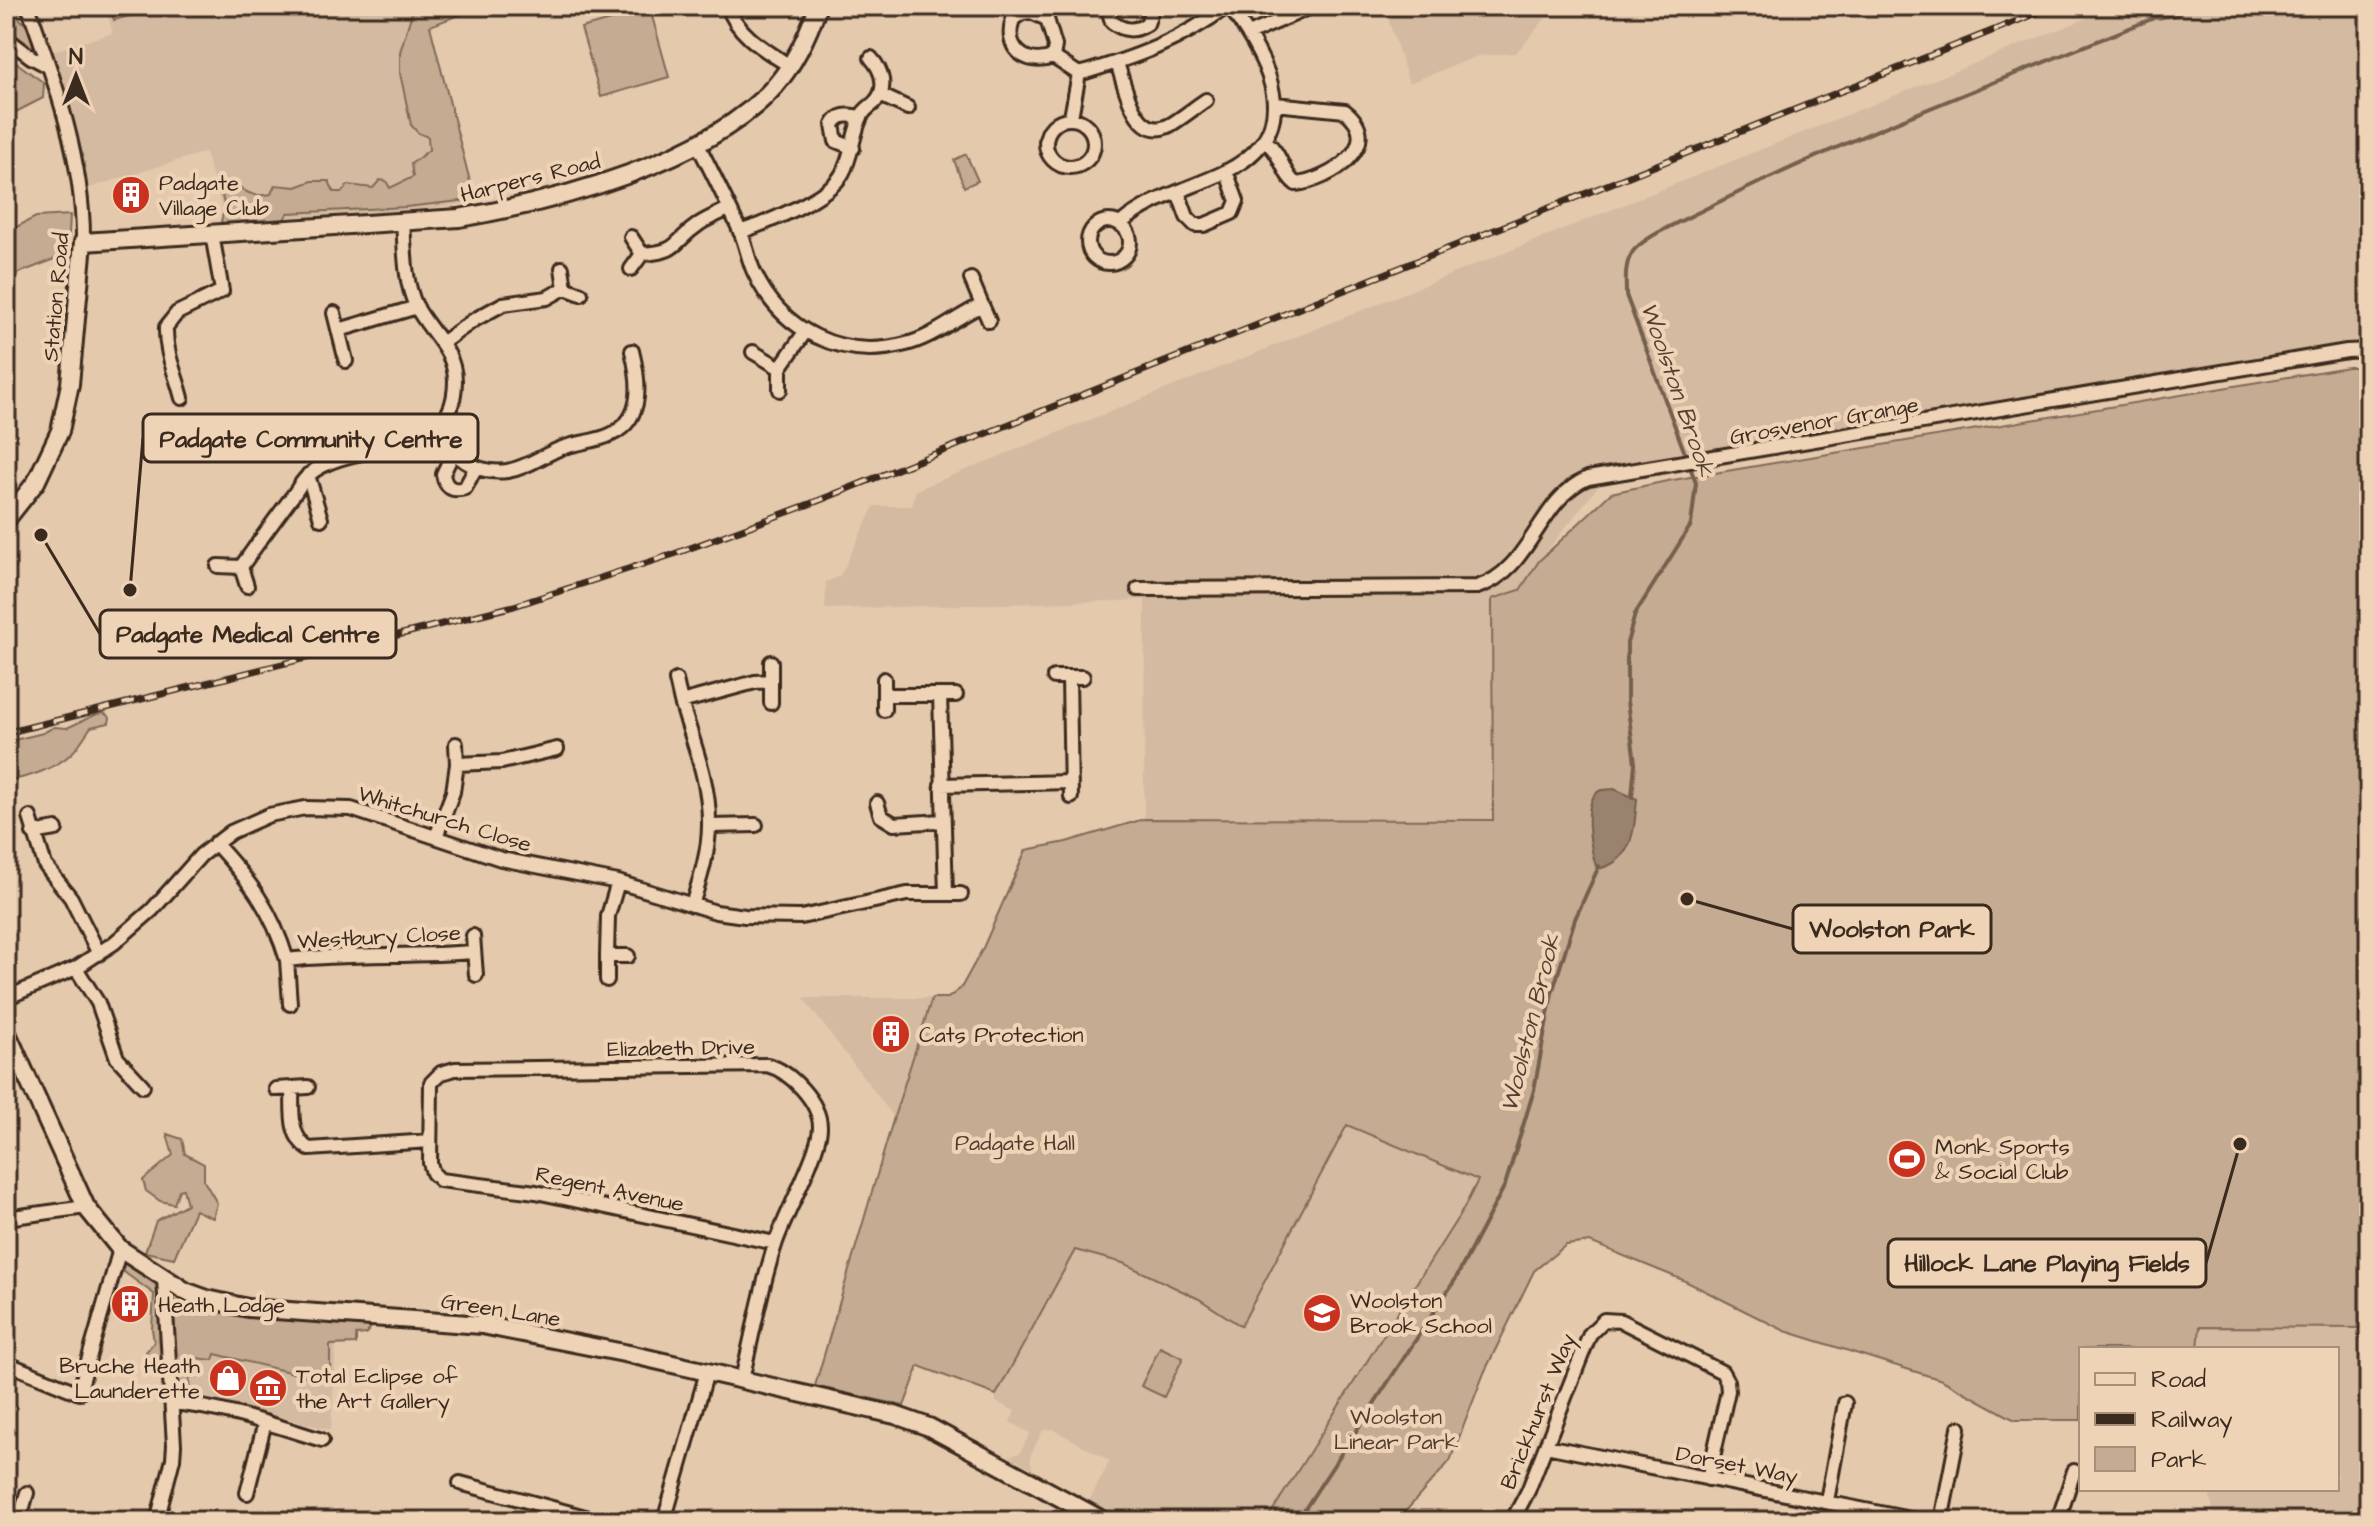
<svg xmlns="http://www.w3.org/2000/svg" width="2375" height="1527" viewBox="0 0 2375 1527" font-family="'Architects Daughter',sans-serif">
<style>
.built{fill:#d4baa0}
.green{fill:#c5ab92;stroke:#806a58;stroke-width:2}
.water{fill:#9a836e;stroke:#745f4e;stroke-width:2}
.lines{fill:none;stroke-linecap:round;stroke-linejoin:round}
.stream{stroke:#745f4e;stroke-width:4}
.street-casing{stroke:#3b2a1e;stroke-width:18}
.secondary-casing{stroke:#3b2a1e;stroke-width:22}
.street{stroke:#efd3b6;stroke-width:12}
.secondary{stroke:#efd3b6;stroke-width:16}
.rail-casing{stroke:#3b2a1e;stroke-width:7}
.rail{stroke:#efd3b6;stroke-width:4;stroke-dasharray:12;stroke-linecap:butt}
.labels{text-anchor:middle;stroke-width:8;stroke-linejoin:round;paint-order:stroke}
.street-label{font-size:22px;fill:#3b2a1e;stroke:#efd3b6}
.poi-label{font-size:22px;fill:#3b2a1e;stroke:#efd3b6;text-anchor:start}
.park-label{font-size:22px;fill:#503d2f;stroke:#efd3b6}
.water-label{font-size:24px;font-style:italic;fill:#534032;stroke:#efd3b6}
.leader{fill:none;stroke:#3b2a1e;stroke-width:3}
.callout-dot{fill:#3b2a1e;stroke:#efd3b6;stroke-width:3}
.callout{fill:#efd3b6;stroke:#3b2a1e;stroke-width:3}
.callout-label{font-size:24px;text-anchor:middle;font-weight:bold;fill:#3b2a1e}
</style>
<rect width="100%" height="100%" fill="#e4c9ad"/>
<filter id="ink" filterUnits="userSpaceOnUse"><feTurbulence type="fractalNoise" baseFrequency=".0125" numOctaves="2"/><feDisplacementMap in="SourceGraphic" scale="16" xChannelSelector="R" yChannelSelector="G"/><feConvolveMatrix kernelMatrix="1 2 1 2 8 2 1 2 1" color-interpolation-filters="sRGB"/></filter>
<g filter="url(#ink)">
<!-- built -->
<path class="built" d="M105,6H420L472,203L421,209L226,221L205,152L89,188L82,146L53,51L113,33Z
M1384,6H1556L1516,53L1478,56L1409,83Z
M2117,6H2369V340L1614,466L1539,561L1520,590L1505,594L1494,736L1493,820L1144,819L1145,600L825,609L826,582L840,576L874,506H912L916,490Z
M803,998H932L894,1117Z
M1347,1125L1478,1180L1464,1208L1266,1521H1127L1089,1501L1110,1461L1053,1429L1043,1430L1030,1456L1032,1469L1009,1456L1020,1453L1030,1433L1010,1422L1015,1411L996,1402V1395L1075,1250L1123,1263L1199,1299L1241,1326Z
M199,1307L337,1322L331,1430L178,1390Z
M2200,1327L2369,1328V1521H2216L2208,1489H2337V1349H2198Z"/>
<!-- green -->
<path class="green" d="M110,6H146L147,11L114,20Z
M414,6H460L462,14L430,26L474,197L469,200L406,207L288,213L280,226L257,228L249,222L227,228L221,221L225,208L221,192L237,185C248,195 257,197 271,194L275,185L296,187L312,181H329L334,192H342L348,185L373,188L380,180L386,181L390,188L413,177L411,164L429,150L428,137L418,133L411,125L400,73V52Z
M650,9L669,77L601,97L581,28Z
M12,17H18L29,28L34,50L8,29L7,25Z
M6,55L44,83L43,98L6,117Z
M966,154L978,181L964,187L954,160Z
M70,215L68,254L6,278V232L36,217Z
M2348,367H2369V1328L2200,1327L2198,1349H2081V1420H2015L1942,1380L1785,1331L1683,1280L1590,1242L1566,1245L1534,1271L1484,1373L1450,1461L1397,1521H1266L1464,1208L1478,1180L1347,1125L1241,1326L1199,1299L1123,1263L1075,1250L996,1395L919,1366L904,1406L815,1386L894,1117L932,998H948L961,988L983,948L1026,850L1066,842L1144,819L1493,820L1492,599L1520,590L1539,561L1611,493L1667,481Z
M104,713L110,718L109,723L91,727C85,735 79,746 72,753C56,768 27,779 6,780V742L43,733L54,727L67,728L97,714Z
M167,1134L182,1139L185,1154L204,1164V1181L217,1203L213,1218L195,1210L174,1258L145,1252L156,1221L187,1204L183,1189L179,1190L174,1204L160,1201L146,1191L143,1180L173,1155Z
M126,1257L175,1293L367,1313L372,1326L366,1334L356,1335V1344L330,1345V1382L215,1354L213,1360L196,1358L189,1382L191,1401L173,1400L161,1369L150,1364L146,1352L154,1342L152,1329L154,1294L121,1270Z
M1160,1347L1183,1358L1164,1397L1141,1386Z"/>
<!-- water -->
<path class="water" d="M2160,6H2193L2175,16L2157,19L2151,14Z
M1614,789L1637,799C1634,829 1634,862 1597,869C1591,853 1580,799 1601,790C1602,790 1613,789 1614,789Z"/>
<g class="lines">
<!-- stream -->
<path class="stream" d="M1632,797L1635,763L1627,701V643L1635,614L1691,525L1696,483L1626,295C1626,281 1624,265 1632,253C1640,239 1683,220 1699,212C1847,137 2005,79 2159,16
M1297,1521L1455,1280L1505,1185L1534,1090L1552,993L1575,919L1599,866"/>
<!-- street casing -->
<g class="street-casing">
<path id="street" d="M28,6C55,81 84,161 83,242
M728,6C737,35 765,50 790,66
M1107,6L1112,22C1124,31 1134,32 1147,24L1153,6
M6,8L15,6
M1031,12L1047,19L1055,46L1053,57C1026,67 1003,48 1013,19L1022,13Z
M1249,34L1313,6
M6,38L31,57L48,66
M1053,57L1079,74C1137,57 1178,42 1228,6
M1117,63C1125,85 1135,143 1170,125C1182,118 1194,108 1206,100
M880,95L908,108
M1071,117L1079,74
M1046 143a24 24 0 1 1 48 0a24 24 0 1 1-48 0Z
M1265,141C1282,153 1282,174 1296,184C1329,181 1387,144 1345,111L1275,104
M697,143C712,172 727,202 740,231C746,244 748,259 754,272C781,331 842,361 906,344C934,337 956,317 982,305L971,279
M853,148L836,141L833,125C839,113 848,115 860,117
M1178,192L1187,217L1195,225H1204L1232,213L1237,201L1226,171
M1088 242a21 21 0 1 1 42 0a21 21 0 1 1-42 0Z
M1120,224C1150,198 1190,189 1225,172C1308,131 1269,61 1229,6
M740,232C766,223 829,198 842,174C853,155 852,134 862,115C865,109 870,107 875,102C888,89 882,70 871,58
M631,237L642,254C682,251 671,243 699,224C708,218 719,214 728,209
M562,268L565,288L581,294
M631,269L642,254
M982,305L989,321
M334,313L346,361
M339,330L417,307
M443,342L474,320L503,304L547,298L565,288
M753,352L780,368V390
M780,368L805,332
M182,398C176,374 165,353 166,327L177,313L222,291L212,234
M437,429C450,456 476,475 507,471C526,468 542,456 559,449C576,442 596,442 612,434C645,418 639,379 632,351
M453,453L443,474C445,487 452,492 465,488L476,467
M308,475L321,519
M218,566L241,567L247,586
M241,567C257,544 274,521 291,498C297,491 302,480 310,474C355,436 455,466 455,381C455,349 429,332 416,306C404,281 405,249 403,222
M1138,589L1477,587C1531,571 1538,499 1588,478L2347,351L2369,350
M771,662V703
M1054,677H1083
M1069,677L1071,797
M884,679V710
M676,680L681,702
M884,695H940L946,894
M940,695H956
M456,744L457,764
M941,785L1071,782
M877,803L881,816L894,824L943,821
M30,817L45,865L71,898L99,954
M710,826L756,825
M33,833L56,829
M436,837L453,792L457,764L502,762L557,749
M215,843C250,881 272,910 287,960C349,953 411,957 473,952
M692,905C700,879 709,852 709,825C710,783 693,742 681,702L755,682L771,681
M473,936L476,975
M607,956L608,916L618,882
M287,960L290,1004
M76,968L98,1003L117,1058L143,1086
M607,980V956H628
M6,998L76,968L114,943L152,910L201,855L231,832L269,815L305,808L351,809L501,859L618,882L716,912L745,916L801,917L907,894H961
M292,1088C293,1109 288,1136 309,1149L430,1141
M276,1089L308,1087
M6,1218L86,1207
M6,1363L79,1393L120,1249
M742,1379C753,1334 761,1286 776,1242C785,1215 820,1151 820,1127C820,1102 790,1071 767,1065L455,1069L441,1073L431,1083L430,1163L433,1173L440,1180L536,1192L775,1243
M171,1403C223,1407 273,1425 322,1440
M1546,1446L1920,1521
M460,1483L600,1521
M247,1493L265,1422
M1827,1501L1845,1403
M19,1521L27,1493
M157,1521L173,1459L174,1445L164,1279
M664,1521L707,1372
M1512,1521L1528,1491L1590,1334L1604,1320L1621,1321L1722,1372L1727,1381L1728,1391L1708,1479
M1941,1521L1959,1428
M2058,1521L2074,1471"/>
</g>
<!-- secondary casing -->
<g class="secondary-casing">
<path id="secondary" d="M6,520L36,482L60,431L70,384L83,242L459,218C556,202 709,161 775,86C795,63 808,35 818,6
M6,1031L86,1207L120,1249L185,1291L207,1299L248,1308L482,1325L629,1354L895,1415L929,1427L1104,1521"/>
</g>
<!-- street -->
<use href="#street" class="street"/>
<!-- secondary -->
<use href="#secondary" class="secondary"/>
<!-- rail casing -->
<g class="rail-casing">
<path id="rail" d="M6,733L514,606L674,554L815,502L2054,6"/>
</g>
<!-- rail -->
<use href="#rail" class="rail"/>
</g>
</g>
<!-- icons -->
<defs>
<g id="building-disc" transform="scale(2)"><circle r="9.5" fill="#c8321e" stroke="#efd3b6"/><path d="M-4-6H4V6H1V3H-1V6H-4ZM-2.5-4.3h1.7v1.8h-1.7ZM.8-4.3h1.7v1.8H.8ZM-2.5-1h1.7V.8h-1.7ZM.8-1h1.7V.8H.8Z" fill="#fff"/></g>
<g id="stadium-disc" transform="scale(2)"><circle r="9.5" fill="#c8321e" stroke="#efd3b6"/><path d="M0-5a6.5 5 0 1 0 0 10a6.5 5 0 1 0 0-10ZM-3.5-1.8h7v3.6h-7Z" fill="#fff"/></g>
<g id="school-disc" transform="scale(2)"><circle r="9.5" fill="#c8321e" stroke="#efd3b6"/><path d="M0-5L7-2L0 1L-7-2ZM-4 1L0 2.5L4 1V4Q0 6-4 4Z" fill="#fff"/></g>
<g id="shop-disc" transform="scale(2)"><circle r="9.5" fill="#c8321e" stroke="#efd3b6"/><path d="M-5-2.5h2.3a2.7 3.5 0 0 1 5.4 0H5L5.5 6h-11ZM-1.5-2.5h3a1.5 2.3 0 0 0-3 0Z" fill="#fff"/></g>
<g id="museum-disc" transform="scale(2)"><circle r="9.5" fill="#c8321e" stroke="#efd3b6"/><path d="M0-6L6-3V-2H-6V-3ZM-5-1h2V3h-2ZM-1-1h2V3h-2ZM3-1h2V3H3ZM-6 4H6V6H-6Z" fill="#fff"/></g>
</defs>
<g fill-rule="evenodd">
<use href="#building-disc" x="131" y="195"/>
<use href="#building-disc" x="891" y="1034"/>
<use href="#stadium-disc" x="1907" y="1159"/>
<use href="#building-disc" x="130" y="1304"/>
<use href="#school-disc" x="1322" y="1313"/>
<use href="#shop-disc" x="228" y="1378"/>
<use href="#museum-disc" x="268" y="1388"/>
</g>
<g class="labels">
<!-- street labels -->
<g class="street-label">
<text transform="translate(530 177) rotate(-14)" y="8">Harpers Road</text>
<text transform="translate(55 297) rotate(-85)" y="8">Station Road</text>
<text transform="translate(1824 420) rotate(-10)" y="8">Grosvenor Grange</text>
<text transform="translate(445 818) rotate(17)" y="8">Whitchurch Close</text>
<text transform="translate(379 936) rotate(-3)" y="8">Westbury Close</text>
<text transform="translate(681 1047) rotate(-1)" y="8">Elizabeth Drive</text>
<text transform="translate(610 1188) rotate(12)" y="8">Regent Avenue</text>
<text transform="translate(501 1309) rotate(9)" y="8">Green Lane</text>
<text transform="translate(1537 1411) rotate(-68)" y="8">Brickhurst Way</text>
<text transform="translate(1737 1464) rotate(11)" y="8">Dorset Way</text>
</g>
<!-- poi labels -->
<g class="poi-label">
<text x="159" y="190">Padgate<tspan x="159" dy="25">Village Club</tspan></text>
<text x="919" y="1042">Cats Protection</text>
<text x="1935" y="1154">Monk Sports<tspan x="1935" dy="25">&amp; Social Club</tspan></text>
<text x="1350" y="1308">Woolston<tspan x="1350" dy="25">Brook School</tspan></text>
<text x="158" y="1312">Heath Lodge</text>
<text x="200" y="1373" text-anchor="end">Bruche Heath<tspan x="200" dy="25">Launderette</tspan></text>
<text x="296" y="1383">Total Eclipse of<tspan x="296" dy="25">the Art Gallery</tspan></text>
</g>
<!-- park labels -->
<g class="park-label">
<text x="1015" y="1150">Padgate Hall</text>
<text x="1396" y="1424">Woolston<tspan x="1396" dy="25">Linear Park</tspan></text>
</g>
<!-- water labels -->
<g class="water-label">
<text transform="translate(1678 389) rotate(71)" y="8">Woolston Brook</text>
<text transform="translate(1530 1023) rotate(-76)" y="8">Woolston Brook</text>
</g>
</g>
<!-- callouts -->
<path class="leader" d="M130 590L143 438M41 535L100 634M1687 899L1793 929M2240 1144L2206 1263"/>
<g class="callout-dot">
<circle cx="130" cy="590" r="8"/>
<circle cx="41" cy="535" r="8"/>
<circle cx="1687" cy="899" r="8"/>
<circle cx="2240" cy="1144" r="8"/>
</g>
<g class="callout">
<rect x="143" y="414" width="335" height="48" rx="8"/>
<rect x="100" y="610" width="296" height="48" rx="8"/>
<rect x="1793" y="905" width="198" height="48" rx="8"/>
<rect x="1888" y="1239" width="318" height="48" rx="8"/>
</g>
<g class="callout-label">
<text x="311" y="447">Padgate Community Centre</text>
<text x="248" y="642">Padgate Medical Centre</text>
<text x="1892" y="937">Woolston Park</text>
<text x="2047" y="1271">Hillock Lane Playing Fields</text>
</g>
<!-- margin -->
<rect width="2375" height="1527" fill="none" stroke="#efd3b6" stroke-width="32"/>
<rect x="16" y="16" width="2343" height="1495" fill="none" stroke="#3b2a1e" stroke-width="3" filter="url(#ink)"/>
<!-- legend -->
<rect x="2079" y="1347" width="260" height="144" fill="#efd3b6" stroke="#a78f79" stroke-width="2"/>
<rect x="2095" y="1373" width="40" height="12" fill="#efd3b6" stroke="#a78f79" stroke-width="2"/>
<text x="2151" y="1387" font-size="24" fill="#3b2a1e">Road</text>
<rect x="2095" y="1413" width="40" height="12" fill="#3b2a1e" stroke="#a78f79" stroke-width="2"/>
<text x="2151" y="1427" font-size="24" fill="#3b2a1e">Railway</text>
<rect x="2095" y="1447" width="40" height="24" fill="#c5ab92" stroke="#a78f79" stroke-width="2"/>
<text x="2151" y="1467" font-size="24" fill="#3b2a1e">Park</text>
<!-- north arrow -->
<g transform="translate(76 76)" stroke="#efd3b6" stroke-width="6" paint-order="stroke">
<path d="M0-6L14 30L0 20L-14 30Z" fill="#3b2a1e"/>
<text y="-12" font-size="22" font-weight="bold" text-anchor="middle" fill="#3b2a1e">N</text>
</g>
</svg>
